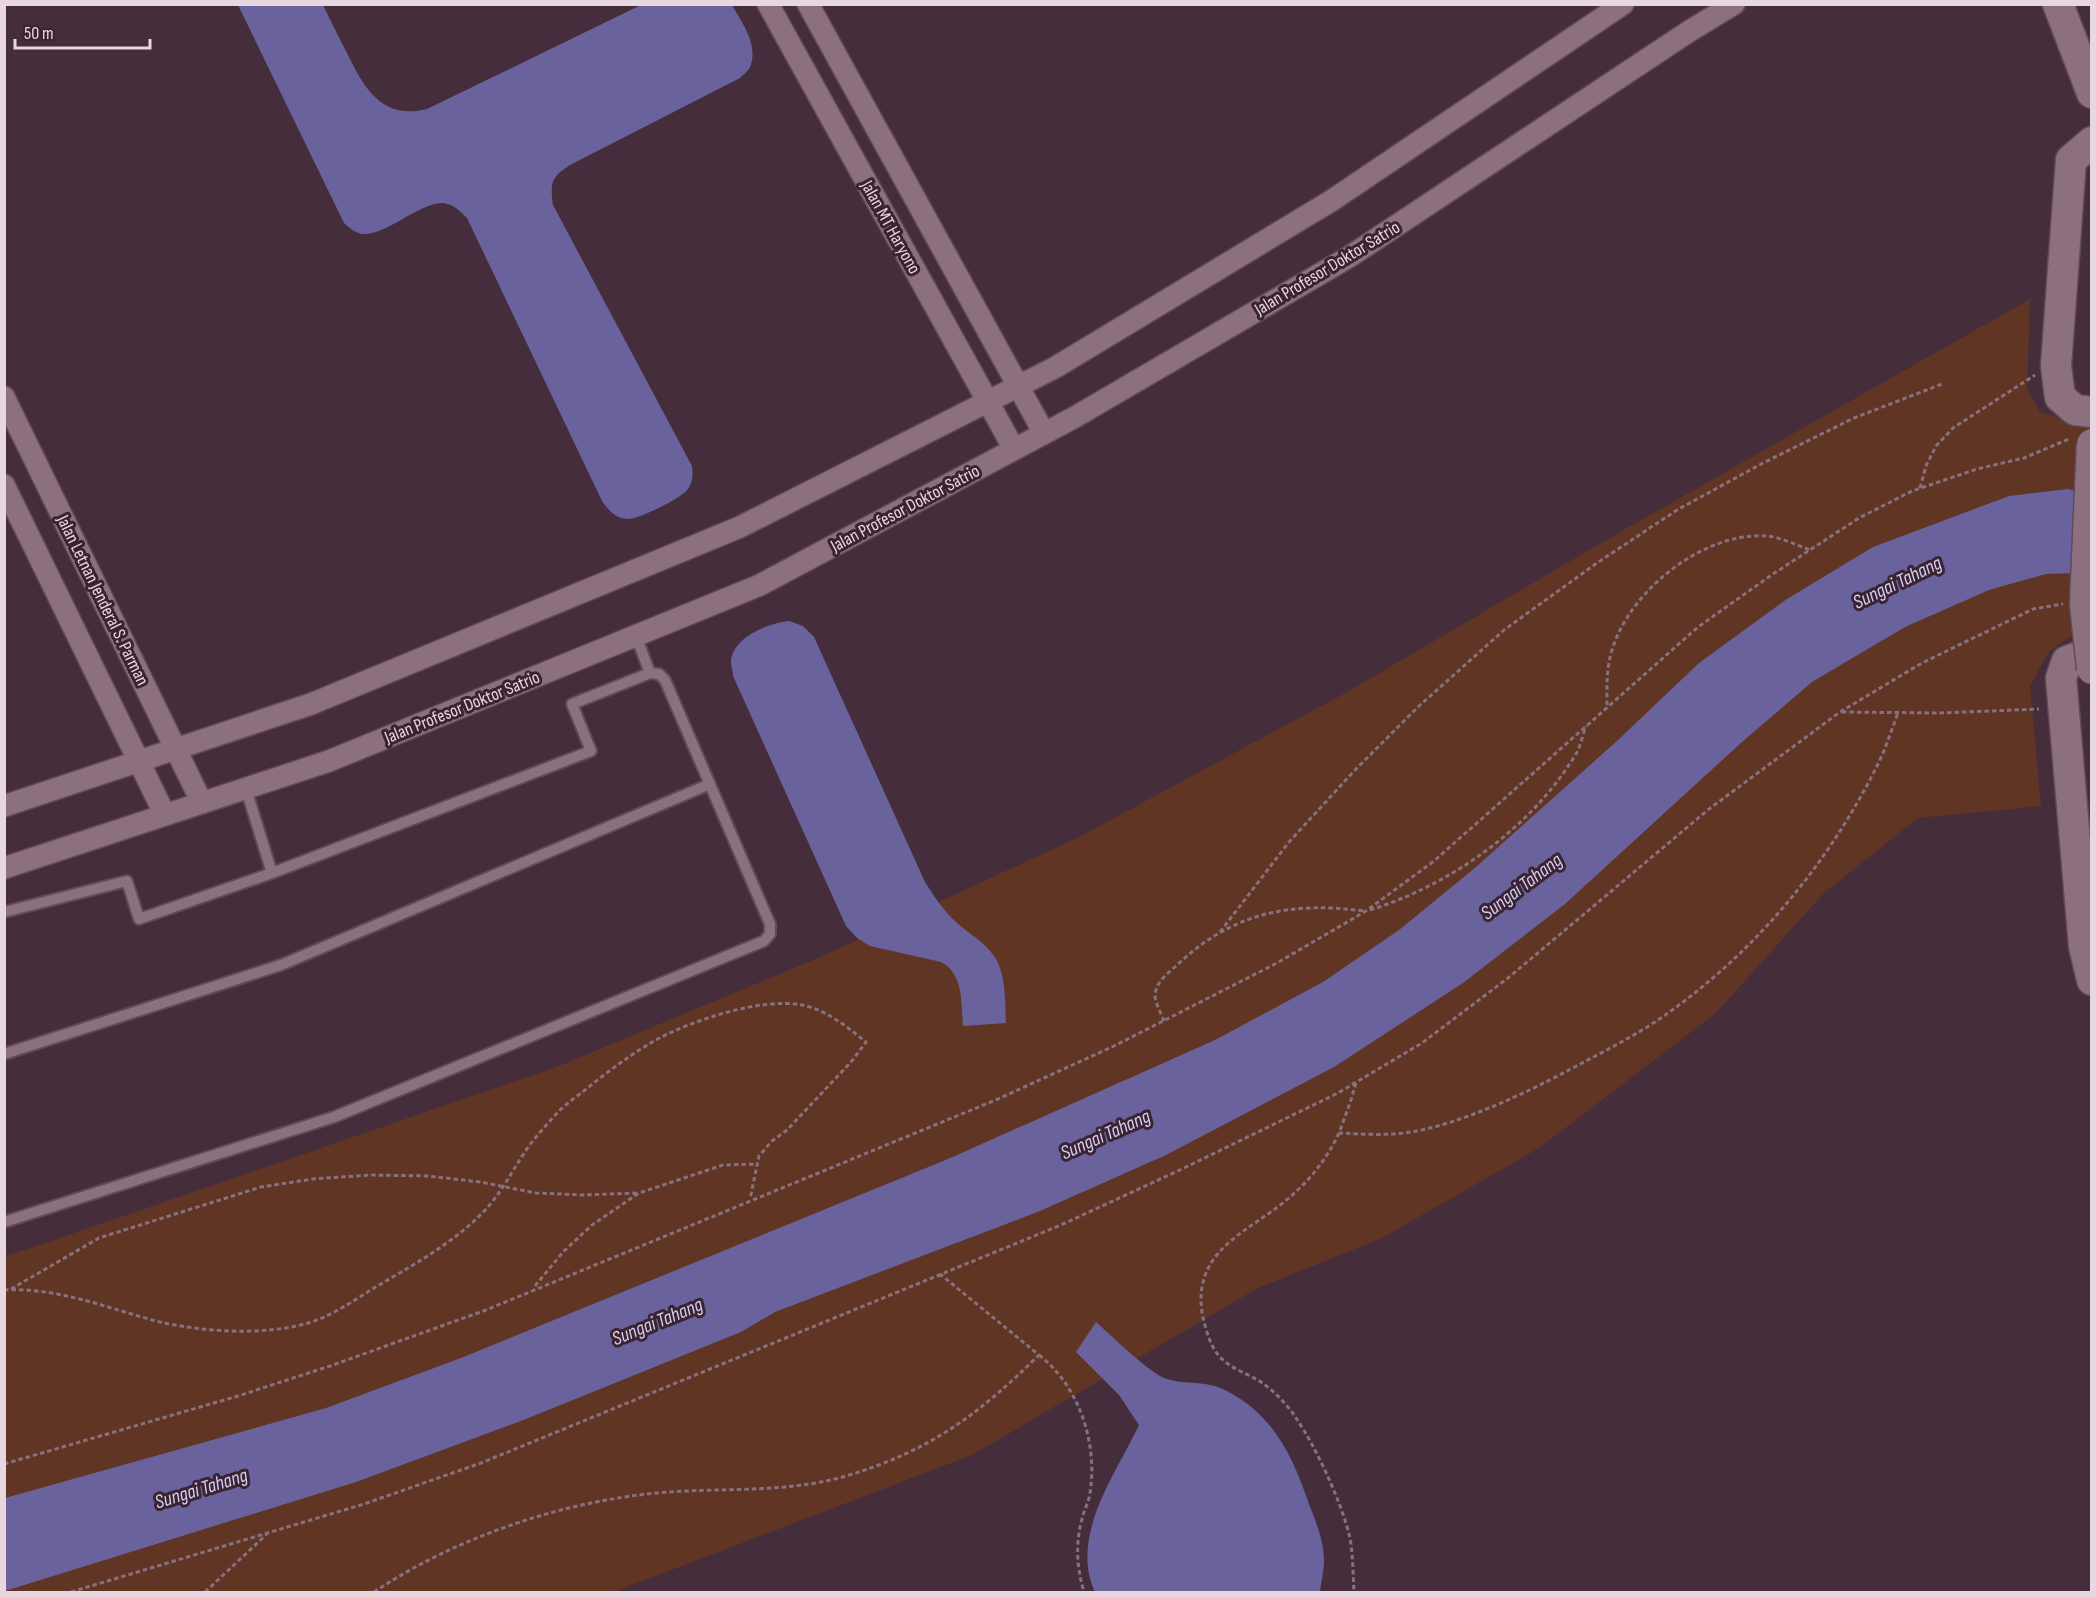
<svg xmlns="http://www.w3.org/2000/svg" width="2096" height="1597" viewBox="0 0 2096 1597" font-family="'Sofia Sans Condensed',sans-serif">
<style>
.green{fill:#603524}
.water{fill:#69629c}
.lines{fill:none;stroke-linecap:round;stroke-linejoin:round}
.lane-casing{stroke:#614b57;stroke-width:14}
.street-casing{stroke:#614b57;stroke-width:24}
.secondary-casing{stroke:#614b57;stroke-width:33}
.path{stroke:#87717d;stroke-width:3;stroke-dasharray:4.5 3;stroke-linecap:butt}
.lane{stroke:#8d7080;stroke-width:10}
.street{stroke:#8d7080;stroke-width:21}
.secondary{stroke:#8d7080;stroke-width:30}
.secondary-bridge-casing{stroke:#614b57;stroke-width:33;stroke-linecap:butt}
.secondary-bridge{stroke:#8d7080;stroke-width:30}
.labels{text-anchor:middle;stroke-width:6;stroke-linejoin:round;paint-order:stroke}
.street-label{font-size:18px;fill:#e8d7e0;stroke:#3b2331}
.water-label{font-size:20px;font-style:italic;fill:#d2cff2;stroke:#3b2331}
</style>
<rect width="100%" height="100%" fill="#462d3b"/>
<!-- green -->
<path class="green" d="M2030,299L2027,388L2040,412L2092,428L2091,633L2081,630L2049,651L2030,686L2041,806L1918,818L1824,893L1716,1013L1539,1148L1382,1238L1258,1288L972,1455L614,1592H5V1256L51,1241L559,1066L818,958L1079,837L1349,691L1613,536Z"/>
<!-- water -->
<path class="water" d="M238,5H323C331,21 339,38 348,55C365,90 383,120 427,109L641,5H732C742,23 759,45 750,67C748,71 743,75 740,78L570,165C551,177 550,183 553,205L692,466C693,474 693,482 688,489C682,498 641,518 629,519C616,519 609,511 602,501L467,218C460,211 453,204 443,203C419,203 388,234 364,234C356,234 350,228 344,223Z
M2067,489L2091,494L2075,573L2046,574L1989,590L1905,627L1812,682L1742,742L1565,904L1463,983L1334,1067L1166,1155L1040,1211L775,1312L741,1332L521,1421L356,1482L5,1591V1498L326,1408L461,1358L948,1159L1215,1040L1323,982L1399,930L1476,867L1618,740L1699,663L1787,599L1873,547L2009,496Z
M789,621L803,626L814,637L925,882C934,896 943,910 956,922C972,937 992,945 1000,968C1006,985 1005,1005 1006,1023L963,1026C961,1003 964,974 941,962L870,946L857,938L846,926L733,676C733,671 731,666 731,662C732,637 769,623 789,621Z
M1096,1322C1111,1335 1150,1374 1167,1379C1186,1385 1205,1380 1225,1390C1274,1415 1292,1455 1309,1504C1316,1522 1324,1541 1324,1561C1324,1571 1321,1582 1320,1592H1095C1069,1536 1116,1474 1139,1425L1119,1395L1076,1352Z"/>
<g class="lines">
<!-- lane casing -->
<g class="lane-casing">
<path id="lane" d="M636,636L650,673
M246,789L272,873
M4,912L127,881L139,919L272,873L591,751L572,704L650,673L659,674L665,680L770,924V934L764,941L334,1117L4,1222
M4,1054L281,965L710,784"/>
</g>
<!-- street casing -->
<g class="street-casing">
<path id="street" d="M768,4L1014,449
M808,4L1044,433
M4,397L202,803
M4,485L165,815
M4,806L311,704L740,527L1056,367L1331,201L1623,4
M4,868L329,761L760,585L1075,417L1349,257L1688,32L1734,4"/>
</g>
<!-- secondary casing -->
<g class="secondary-casing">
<path id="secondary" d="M2058,4L2092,93
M2092,142L2071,160L2056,366L2060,397L2075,410L2092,412
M2092,652L2067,661L2061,678L2084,946L2092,980"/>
</g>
<!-- path -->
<path class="path" d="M1920,488L1926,466L1936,446L1953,428L2035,375
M1607,705C1607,685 1606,667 1613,647C1632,589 1704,532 1766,536C1780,537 1797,545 1810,550
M1842,712L1940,713L2039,709
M1370,910C1451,885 1534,826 1577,752C1581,744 1583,734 1586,726
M1220,932L1289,842L1355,770L1419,706L1504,630L1597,563L1677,510L1763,463L1854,418L1942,384
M1164,1021C1161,1013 1155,1003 1155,995C1156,982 1167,974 1176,966C1231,913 1290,901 1364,911
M1356,1083L1350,1103L1339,1133C1362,1134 1388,1136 1411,1132C1460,1124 1524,1094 1567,1071C1597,1055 1627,1040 1655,1022C1749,959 1825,869 1876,768C1885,751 1891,731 1898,713
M1339,1133C1325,1163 1305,1186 1279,1206C1254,1225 1218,1243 1206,1273C1200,1288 1200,1302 1203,1318C1206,1329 1209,1342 1216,1352C1227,1368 1245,1372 1261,1382C1274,1391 1287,1404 1296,1418C1316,1447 1342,1503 1350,1538C1353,1556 1353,1574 1354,1592
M535,1286L563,1252L592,1225L639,1193L723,1165L758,1164
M11,1289L99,1238L261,1187L313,1179L370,1175L428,1176L480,1182L536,1193L582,1195L639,1193
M4,1290C59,1287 109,1309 160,1322C205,1332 263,1336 308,1323C332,1316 353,1301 374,1288C413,1265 456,1242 487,1208C504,1189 514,1167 529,1146C538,1134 548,1123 558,1112C566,1104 576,1097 585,1090C607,1072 630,1055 654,1041C690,1021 761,997 802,1005C827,1010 847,1027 866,1042L851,1062L787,1130L772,1141L759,1156L750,1199
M1039,1355C1079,1386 1098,1443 1090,1493C1089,1502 1084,1510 1082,1519C1075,1544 1077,1569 1084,1592
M4,1464L238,1396L333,1365L486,1310L998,1099L1114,1046L1277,963L1366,911L1434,861L1698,627L1773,574L1859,518L1912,491L1977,469L2024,458L2069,439
M71,1592L364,1504L481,1463L1061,1225L1182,1169L1338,1093L1422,1043L1508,978L1709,809L1840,712L1922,663L2033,609L2063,604
M205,1592L267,1534
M374,1592C455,1538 560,1502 657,1493C721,1487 784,1494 846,1476C930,1451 978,1415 1039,1355L940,1274"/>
<!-- lane -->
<use href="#lane" class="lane"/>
<!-- street -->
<use href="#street" class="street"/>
<!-- secondary -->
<use href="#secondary" class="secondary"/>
<!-- secondary-bridge casing -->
<g class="secondary-bridge-casing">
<path id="secondary-bridge" d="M2092,444L2085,604L2092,669"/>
</g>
<!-- secondary-bridge -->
<use href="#secondary-bridge" class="secondary-bridge"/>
</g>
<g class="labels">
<!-- street labels -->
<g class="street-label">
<text transform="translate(891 227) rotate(61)" y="6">Jalan MT Haryono</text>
<text transform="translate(1327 268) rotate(-31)" y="6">Jalan Profesor Doktor Satrio</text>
<text transform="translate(905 508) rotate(-28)" y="6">Jalan Profesor Doktor Satrio</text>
<text transform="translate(103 600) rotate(64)" y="6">Jalan Letnan Jenderal S. Parman</text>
<text transform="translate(462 707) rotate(-22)" y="6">Jalan Profesor Doktor Satrio</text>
</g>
<!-- water labels -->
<g class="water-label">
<text transform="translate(1897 582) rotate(-26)" y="7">Sungai Tahang</text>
<text transform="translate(1521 886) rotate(-37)" y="7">Sungai Tahang</text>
<text transform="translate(1105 1134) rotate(-24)" y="7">Sungai Tahang</text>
<text transform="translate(657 1321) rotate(-22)" y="7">Sungai Tahang</text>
<text transform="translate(201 1488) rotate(-17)" y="7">Sungai Tahang</text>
</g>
</g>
<!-- border -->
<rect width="2096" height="1597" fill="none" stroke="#e8d7e0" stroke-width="12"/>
<!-- scale -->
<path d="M15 39v9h135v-9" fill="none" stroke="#e8d7e0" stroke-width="3"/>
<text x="24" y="39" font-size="18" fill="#e8d7e0" stroke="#3b2331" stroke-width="4.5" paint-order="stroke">50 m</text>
</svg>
